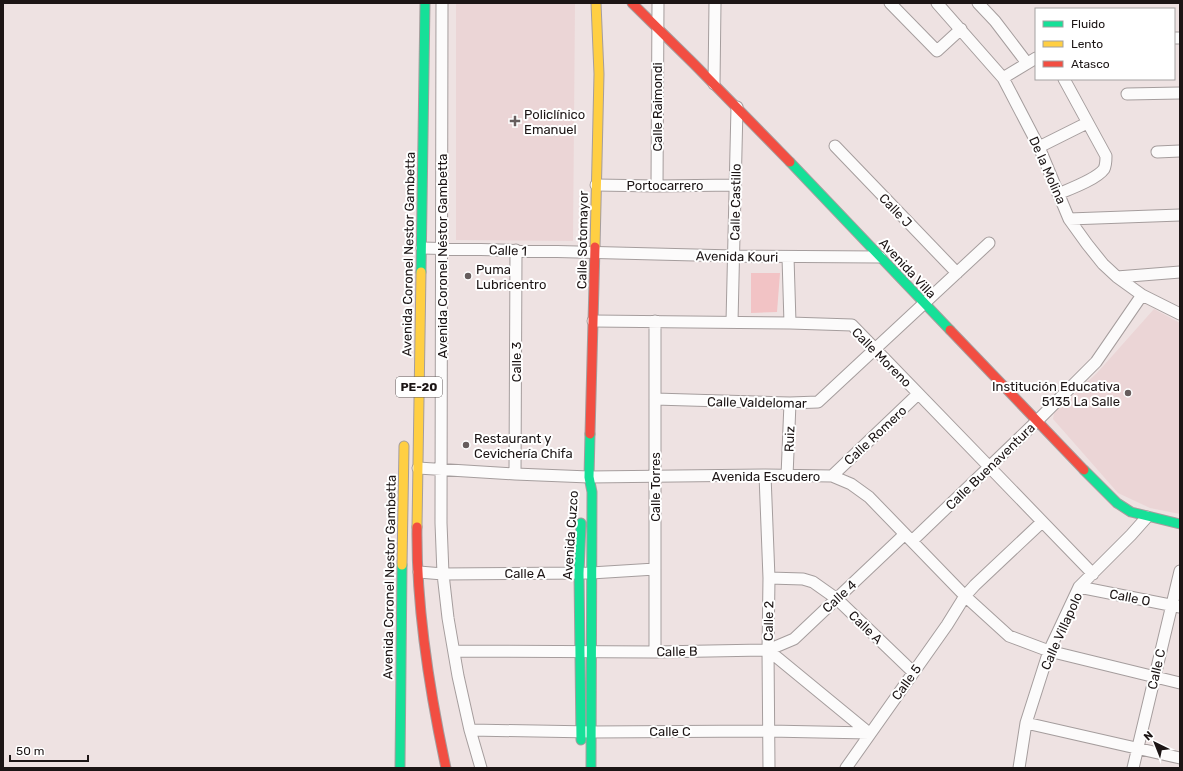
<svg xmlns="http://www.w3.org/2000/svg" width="1183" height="771" viewBox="0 0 1183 771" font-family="Rubik,sans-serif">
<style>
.built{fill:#ebd5d6}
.green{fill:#f2c3c5}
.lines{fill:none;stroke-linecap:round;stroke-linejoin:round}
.street-casing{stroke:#a59d9d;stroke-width:13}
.fast-casing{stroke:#a59d9d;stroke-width:11}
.slow-casing{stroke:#a59d9d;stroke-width:11}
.jam-casing{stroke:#a59d9d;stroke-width:11}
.street{stroke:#fcfbfb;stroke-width:11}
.fast{stroke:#16e098;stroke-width:9}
.slow{stroke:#ffcf43;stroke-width:9}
.jam{stroke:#f24e42;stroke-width:9}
.poi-dot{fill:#665d5d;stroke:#fff;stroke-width:1.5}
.labels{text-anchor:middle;stroke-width:4;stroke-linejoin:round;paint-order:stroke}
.shield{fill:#fff;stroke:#605b5b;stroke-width:1}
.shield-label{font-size:12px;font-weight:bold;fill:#1c1515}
.street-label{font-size:13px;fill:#1c1515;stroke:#fff}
.poi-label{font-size:13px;fill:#1c1515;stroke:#fff;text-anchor:start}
</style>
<rect width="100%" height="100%" fill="#eee2e2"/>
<!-- built -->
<path class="built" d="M456,3H575L573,241L456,240Z
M1154,309L1180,323V514L1150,508L1118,493L1053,419L1054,413L1097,373Z"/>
<!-- green -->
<path class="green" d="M751,273H780L777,312L751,313Z"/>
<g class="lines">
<!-- street casing -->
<g class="street-casing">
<path id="street" d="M442,3L441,523L443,574L448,618L458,676L470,730L481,768
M890,3L937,51L961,29
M937,3L1003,78L1039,147L1069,219L1087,244L1103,264L1117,277L1142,295L1180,314
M978,3L995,21L1027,63
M1174,38H1180
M1003,78L1036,58
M714,84L715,3
M1127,94L1180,93
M835,146L957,273
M1039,147L1087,123
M1157,152L1180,151
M596,185L657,186L735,185
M657,186L658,3
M1058,194C1070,189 1097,179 1104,169C1106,165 1106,160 1106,156L1064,79
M1069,219L1180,215
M422,248L734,256L880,257
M788,257L790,323
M1117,277L1180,272
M593,321L790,323L852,325L1093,574
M655,321V652
M732,322L737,107
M655,399L790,403L818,402L989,243
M418,468L515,474L589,477L765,475L832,476L851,484L869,497L965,596L1009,636L1049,651L1180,683
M515,474L516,250
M765,475L769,578L768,650L769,768
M787,476L790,403
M832,476L918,394
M912,541L1036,422L1096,362L1142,295
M419,572L443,574L591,573L655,569
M769,578L803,579L813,582L837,599L913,672
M1079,587L1180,607
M768,650L794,639L905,534
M455,651L655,652L768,650L869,733
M1026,723L1180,758
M470,730L592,732L769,731L869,733
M846,768L947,625L965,596L975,585L1042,522
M1019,768L1026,723L1049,651L1079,587L1131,535L1147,517
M1133,768L1180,571"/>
</g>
<!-- fast casing -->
<g class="fast-casing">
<path id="fast" d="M790,162L950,330
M421,272L425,3
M590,434L589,477L592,492L591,768
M1084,470L1117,503L1131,512L1180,524
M581,523L579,573L581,740
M400,768L402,565"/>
</g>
<!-- slow casing -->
<g class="slow-casing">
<path id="slow" d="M595,247L599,74L596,3
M417,527L421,272
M402,565L404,446"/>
</g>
<!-- jam casing -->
<g class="jam-casing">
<path id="jam" d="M632,3L694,64L790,162
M950,330L1084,470
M590,434L595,247
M417,527C416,608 429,689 446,768"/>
</g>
<!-- street -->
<use href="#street" class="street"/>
<!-- fast -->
<use href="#fast" class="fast"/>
<!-- slow -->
<use href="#slow" class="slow"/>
<!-- jam -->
<use href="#jam" class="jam"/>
</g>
<!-- markers -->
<g class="poi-dot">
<path d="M513 115h4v4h4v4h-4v4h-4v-4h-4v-4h4z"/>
<circle cx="468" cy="276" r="4"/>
<circle cx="1128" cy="393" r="4"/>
<circle cx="466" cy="445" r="4"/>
</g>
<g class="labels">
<!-- shield labels -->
<rect class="shield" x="396" y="377" width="46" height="20" rx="3"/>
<g class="shield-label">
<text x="419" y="391">PE-20</text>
</g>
<!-- street labels -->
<g class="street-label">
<text transform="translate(657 107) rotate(-90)" y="5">Calle Raimondi</text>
<text transform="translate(1048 170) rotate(66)" y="5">De la Molina</text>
<text x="665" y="190">Portocarrero</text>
<text transform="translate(735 202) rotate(-89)" y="5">Calle Castillo</text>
<text transform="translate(896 210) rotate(46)" y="5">Calle J</text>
<text transform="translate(582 240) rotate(-89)" y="5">Calle Sotomayor</text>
<text transform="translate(508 250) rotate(2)" y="5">Calle 1</text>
<text transform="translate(408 254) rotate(-89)" y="5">Avenida Coronel Nestor Gambetta</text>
<text transform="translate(442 256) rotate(-90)" y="5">Avenida Coronel Néstor Gambetta</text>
<text transform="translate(737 256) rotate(1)" y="5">Avenida Kouri</text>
<text transform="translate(908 268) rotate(47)" y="5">Avenida Villa</text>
<text transform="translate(882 357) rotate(45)" y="5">Calle Moreno</text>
<text transform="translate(516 362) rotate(-90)" y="5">Calle 3</text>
<text transform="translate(757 402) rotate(1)" y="5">Calle Valdelomar</text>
<text transform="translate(875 435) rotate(-43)" y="5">Calle Romero</text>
<text transform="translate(789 439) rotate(-88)" y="5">Ruiz</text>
<text transform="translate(990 466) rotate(-44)" y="5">Calle Buenaventura</text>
<text x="766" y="481">Avenida Escudero</text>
<text transform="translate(655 487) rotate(-90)" y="5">Calle Torres</text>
<text transform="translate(570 535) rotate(-86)" y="5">Avenida Cuzco</text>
<text x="525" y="578">Calle A</text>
<text transform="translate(389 577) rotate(-89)" y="5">Avenida Coronel Nestor Gambetta</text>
<text transform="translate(839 596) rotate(-43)" y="5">Calle 4</text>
<text transform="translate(1130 597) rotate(11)" y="5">Calle O</text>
<text transform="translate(768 621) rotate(-89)" y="5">Calle 2</text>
<text transform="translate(866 627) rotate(44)" y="5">Calle A</text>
<text transform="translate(1061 631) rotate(-66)" y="5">Calle Villapolo</text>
<text transform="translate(677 651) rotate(-1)" y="5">Calle B</text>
<text transform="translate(1156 669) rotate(-77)" y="5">Calle C</text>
<text transform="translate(906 682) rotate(-54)" y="5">Calle 5</text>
<text x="670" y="736">Calle C</text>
</g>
<!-- poi labels -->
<g class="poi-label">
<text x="524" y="119">Policlínico<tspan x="524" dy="15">Emanuel</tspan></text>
<text x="476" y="274">Puma<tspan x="476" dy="15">Lubricentro</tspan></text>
<text x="1120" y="391" text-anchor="end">Institución Educativa<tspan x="1120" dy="15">5135 La Salle</tspan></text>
<text x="474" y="443">Restaurant y<tspan x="474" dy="15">Cevichería Chifa</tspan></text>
</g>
</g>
<!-- border -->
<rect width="1183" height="771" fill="none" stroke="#1c1515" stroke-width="8"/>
<!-- legend -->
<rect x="1035" y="8" width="140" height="72" fill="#ffffff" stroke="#a4a1a1"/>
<rect x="1043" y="21" width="20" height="6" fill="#16e098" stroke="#a4a1a1"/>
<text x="1071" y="28" font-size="12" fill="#1c1515">Fluido</text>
<rect x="1043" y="41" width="20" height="6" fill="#ffcf43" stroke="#a4a1a1"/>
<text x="1071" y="48" font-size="12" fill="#1c1515">Lento</text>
<rect x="1043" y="61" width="20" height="6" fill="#f24e42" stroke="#a4a1a1"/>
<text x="1071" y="68" font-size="12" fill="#1c1515">Atasco</text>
<!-- north arrow -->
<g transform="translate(1155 743) rotate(317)" stroke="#ffffff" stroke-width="3" paint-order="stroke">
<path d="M0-3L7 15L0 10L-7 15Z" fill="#1c1515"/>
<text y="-6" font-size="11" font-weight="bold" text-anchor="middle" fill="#1c1515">N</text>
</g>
<!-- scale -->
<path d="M10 755v6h78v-6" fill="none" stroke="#1c1515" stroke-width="2"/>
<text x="16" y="755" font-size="12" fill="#1c1515" stroke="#ffffff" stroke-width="3" paint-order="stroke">50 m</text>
</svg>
